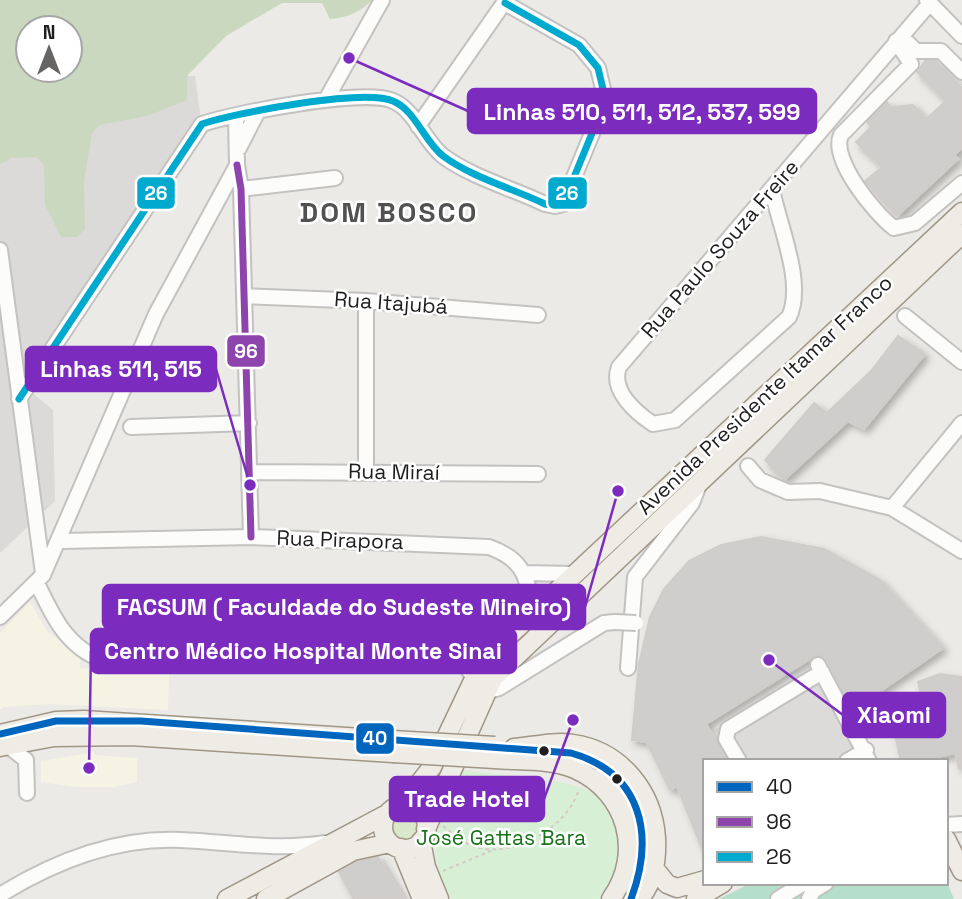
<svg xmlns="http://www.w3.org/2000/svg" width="962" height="899" viewBox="0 0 962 899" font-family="'Space Grotesk',sans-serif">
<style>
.residential{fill:#dbdad8}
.education{fill:#f5f3e3}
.grass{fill:#dbe7c9}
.forest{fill:#cad8bf;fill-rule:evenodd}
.park{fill:#d7f0d5}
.pitch{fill:#b6dfcb}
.parking{fill:#dcdbda}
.building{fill:#d0cecc;stroke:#cfccc9;stroke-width:2;filter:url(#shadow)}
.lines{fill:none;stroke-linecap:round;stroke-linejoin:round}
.minor-casing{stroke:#c3c2c1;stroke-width:18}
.major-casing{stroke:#a09686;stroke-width:21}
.path{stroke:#d5c9c7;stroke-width:2;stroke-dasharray:3.5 3.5;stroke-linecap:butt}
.minor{stroke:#fcfcfb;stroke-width:14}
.major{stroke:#efebe5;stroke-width:18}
.minor-bridge-casing{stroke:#c3c2c1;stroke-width:18;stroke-linecap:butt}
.major-bridge-casing{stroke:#a09686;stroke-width:21;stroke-linecap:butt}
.minor-bridge{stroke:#fcfcfb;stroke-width:14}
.major-bridge{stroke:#efebe5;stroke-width:18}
.bus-1-casing{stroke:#fff;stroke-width:12}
.bus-2-casing{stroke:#fff;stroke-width:12}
.bus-3-casing{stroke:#fff;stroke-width:12}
.bus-1{stroke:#0065bd;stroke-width:7}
.bus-2{stroke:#8e44ad;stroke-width:7}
.bus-3{stroke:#00a9ce;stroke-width:7}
.bus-dot{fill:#1e1e1e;stroke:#fff;stroke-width:2.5}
.labels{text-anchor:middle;stroke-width:5;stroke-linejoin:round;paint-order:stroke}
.street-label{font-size:21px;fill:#1e1e1e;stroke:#fff}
.park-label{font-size:21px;fill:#167317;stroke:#fff}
.district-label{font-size:28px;font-weight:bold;letter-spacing:2px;fill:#515151;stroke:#fff}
.leader{fill:none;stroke:#7b2cbf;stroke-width:2.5}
.callout-dot{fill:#7b2cbf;stroke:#fff;stroke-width:2.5}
.callout{fill:#7b2cbf;stroke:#7b2cbf;stroke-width:2.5}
.callout-label{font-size:23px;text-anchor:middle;font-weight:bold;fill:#fff}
.line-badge{stroke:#fff;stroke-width:2.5}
.badge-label{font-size:19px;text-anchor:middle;font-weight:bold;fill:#fff}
</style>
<defs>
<filter id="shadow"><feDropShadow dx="4" dy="4" stdDeviation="3.5" flood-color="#0004"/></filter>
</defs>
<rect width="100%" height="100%" fill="#eceae7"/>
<!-- residential -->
<path class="residential" d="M153,76H195L201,120L23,385L53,410L55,501L0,553V128Z"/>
<!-- education -->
<path class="education" d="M30,602L48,632L80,655V668L169,674L168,710L51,704L4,707L0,710V633Z
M94,752L95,755L137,758V782L113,787H76L41,782V761Z"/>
<!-- grass -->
<path class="grass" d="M391 825a15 15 0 1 1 30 0a15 15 0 1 1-30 0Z"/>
<!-- forest -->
<path class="forest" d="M0,0H372C361,12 346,18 330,19L322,3H282L226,36L187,76V100L147,116L100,125L92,133L84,181L85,229L77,237H61L45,205L44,165L36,157L12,158L0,164ZM28,28H70V70H28Z"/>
<!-- park -->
<path class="park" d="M462,770C499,776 588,776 611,805C620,817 619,832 621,847C622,867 615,886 599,899H452C445,892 443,884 440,875C427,836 447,806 462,770Z"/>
<!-- pitch -->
<path class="pitch" d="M946,880L954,899H719L751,883H946Z"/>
<!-- parking -->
<path class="parking" d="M811,668L864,758L734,761L715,730Z"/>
<!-- building -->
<path class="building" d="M925,61H936L962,88V148L954,155L958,159L897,216L865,181L882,167L856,142L871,127L867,122L887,102L891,107L913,105L926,119L946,101L917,72Z
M898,336L925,354L864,429L848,421L784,480L765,460L814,403L827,413L871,371Z
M761,537L824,549L880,580L943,648L853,710L827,660L818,654L706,724L728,761H705V856L677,786L670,790L647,742L632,740L639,664L650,617L664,589L689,561L721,545Z
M940,674L962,677V768H959L955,753L920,761H901L894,730L928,722L918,682Z
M378,857L404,899H354L339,872L357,862Z"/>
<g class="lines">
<!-- minor casing -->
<g class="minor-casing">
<path id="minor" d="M927,0L962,36
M904,39L916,51H941L962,72
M896,41L911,64L841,135C830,159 875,214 894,228L915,223L962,183
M327,98L382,0
M418,126L506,0
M239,148L257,113
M237,165L241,189L251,537
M241,189L335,178
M772,189C779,226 805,283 789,317L675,420L653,424C635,412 610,390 619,367L930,3
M0,250L43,573
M244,296L366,301L538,315
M905,316L962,362
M19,399L202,124C235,113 364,88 393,101C415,110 424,141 443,156C473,178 512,188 545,204L555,206L563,204L602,109L603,89L598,68L579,45L505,3
M131,427L249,423
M748,466L760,480L788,492L820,491L892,508L962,551
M250,472L538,474
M366,472V301
M892,508L962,423
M60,541L251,537L489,547C525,560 526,577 534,611
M525,573L573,574
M37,583C52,615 67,648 103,660H450L466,667L473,676
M0,617L43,575L156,314L237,165L236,116
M818,665L869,761
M628,668L635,577L692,503L699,485
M485,692L499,688L604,623L615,622
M7,745L26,760L27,793
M739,761L726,739L728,729L822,672
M847,761L866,750
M946,825L962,824
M0,895C55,861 115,837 181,840C230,842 277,851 325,843
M778,899L804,883
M809,899L813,891L826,883"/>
</g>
<!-- major casing -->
<g class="major-casing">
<path id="major" d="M0,734L56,721L84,720L393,740
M0,747L54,737L131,736L393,753
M514,748C534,746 554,741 573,744C621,751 653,792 656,838C657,859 654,883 639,899
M495,759C520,761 552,759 575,769C627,792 644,853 611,899
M604,767C643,798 651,843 635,889
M402,805L432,767L483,660L962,212
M383 827a22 22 0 1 1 44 0a22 22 0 1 1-44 0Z
M426,829L493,678L962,234
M946,839L962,871
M421,841L426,867L439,899
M401,848L422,899
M654,868L667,884L677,888L705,880
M227,899L387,814
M266,899L353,851L390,843
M696,899L723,883"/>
</g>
<!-- path -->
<path class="path" d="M443,826C455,835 465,845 480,848C517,856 566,827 578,792
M443,871L493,850"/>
<!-- minor -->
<use href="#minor" class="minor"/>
<!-- major -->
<use href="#major" class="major"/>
<!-- minor-bridge casing -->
<g class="minor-bridge-casing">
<path id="minor-bridge" d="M615,622L636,623"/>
</g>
<!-- major-bridge casing -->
<g class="major-bridge-casing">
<path id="major-bridge" d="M393,740L495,746
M393,753L495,759"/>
</g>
<!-- minor-bridge -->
<use href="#minor-bridge" class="minor-bridge"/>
<!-- major-bridge -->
<use href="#major-bridge" class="major-bridge"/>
<!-- bus-1 casing -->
<g class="bus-1-casing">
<path id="bus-1" d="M0,734L56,721H141L571,753C642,773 655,835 631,899"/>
</g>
<!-- bus-2 casing -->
<g class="bus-2-casing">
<path id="bus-2" d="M237,165L241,189L251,537"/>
</g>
<!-- bus-3 casing -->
<g class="bus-3-casing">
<path id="bus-3" d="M19,399L202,124C235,113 364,88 393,101C415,110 424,141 443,156C473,178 512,188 545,204L555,206L563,204L602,109L603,89L598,68L579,45L505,3"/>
</g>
<!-- bus-1 -->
<use href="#bus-1" class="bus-1"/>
<!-- bus-2 -->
<use href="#bus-2" class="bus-2"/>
<!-- bus-3 -->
<use href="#bus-3" class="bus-3"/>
</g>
<!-- markers -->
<g class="bus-dot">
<circle cx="544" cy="751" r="6"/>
<circle cx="617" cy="779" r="6"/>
</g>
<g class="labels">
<!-- street labels -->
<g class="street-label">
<text transform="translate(720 249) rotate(-49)" y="7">Rua Paulo Souza Freire</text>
<text transform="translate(391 303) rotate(4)" y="7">Rua Itajubá</text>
<text transform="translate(765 395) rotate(-43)" y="7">Avenida Presidente Itamar Franco</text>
<text transform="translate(394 472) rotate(1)" y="7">Rua Miraí</text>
<text transform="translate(340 540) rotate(2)" y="7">Rua Pirapora</text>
</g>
<!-- park labels -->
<g class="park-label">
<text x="501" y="845">José Gattas Bara</text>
</g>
<!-- district labels -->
<g class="district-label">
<text x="389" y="222">DOM BOSCO</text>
</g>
</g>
<!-- callouts -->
<path class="leader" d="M349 58L468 111M250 485L216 369M618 491L585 607M89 768L91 651M769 660L843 715M573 720L544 799"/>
<g class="callout-dot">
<circle cx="349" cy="58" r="7"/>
<circle cx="250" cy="485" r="7"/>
<circle cx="618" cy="491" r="7"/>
<circle cx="89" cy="768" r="7"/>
<circle cx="769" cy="660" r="7"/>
<circle cx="573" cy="720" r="7"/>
</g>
<g class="callout">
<rect x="468" y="89" width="348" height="44" rx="7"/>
<rect x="26" y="347" width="190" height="44" rx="7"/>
<rect x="103" y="585" width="482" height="44" rx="7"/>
<rect x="91" y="629" width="425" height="44" rx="7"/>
<rect x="843" y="693" width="102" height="44" rx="7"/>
<rect x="390" y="777" width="154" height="44" rx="7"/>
</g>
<g class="callout-label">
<text x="642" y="120">Linhas 510, 511, 512, 537, 599</text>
<text x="121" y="377">Linhas 511, 515</text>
<text x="344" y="615">FACSUM ( Faculdade do Sudeste Mineiro)</text>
<text x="303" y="659">Centro Médico Hospital Monte Sinai</text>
<text x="894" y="723">Xiaomi</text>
<text x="467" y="807">Trade Hotel</text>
</g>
<g class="line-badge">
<rect x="136" y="176" width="40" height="34" rx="7" fill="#00a9ce"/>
<rect x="547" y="176" width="41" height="34" rx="7" fill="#00a9ce"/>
<rect x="226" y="334" width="40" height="34" rx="7" fill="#8e44ad"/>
<rect x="355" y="722" width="40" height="33" rx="7" fill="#0065bd"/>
</g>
<g class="badge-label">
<text x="156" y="200">26</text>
<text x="567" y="200">26</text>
<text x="246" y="358">96</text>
<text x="375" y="745">40</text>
</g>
<!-- legend -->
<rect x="703" y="759" width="245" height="126" fill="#ffffff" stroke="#a5a5a5" stroke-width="2"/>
<rect x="717" y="782" width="35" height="10" fill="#0065bd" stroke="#a5a5a5" stroke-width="2"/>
<text x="766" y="794" font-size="21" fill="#1e1e1e">40</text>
<rect x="717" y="817" width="35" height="10" fill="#8e44ad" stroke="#a5a5a5" stroke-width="2"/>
<text x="766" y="829" font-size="21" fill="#1e1e1e">96</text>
<rect x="717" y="852" width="35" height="10" fill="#00a9ce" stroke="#a5a5a5" stroke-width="2"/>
<text x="766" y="864" font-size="21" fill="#1e1e1e">26</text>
<!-- north arrow -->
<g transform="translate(49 49)"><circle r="33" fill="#ffffff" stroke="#a5a5a5" stroke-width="2"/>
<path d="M0-5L12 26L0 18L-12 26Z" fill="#666564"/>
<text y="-10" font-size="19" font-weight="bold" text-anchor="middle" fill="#1e1e1e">N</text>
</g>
</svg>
